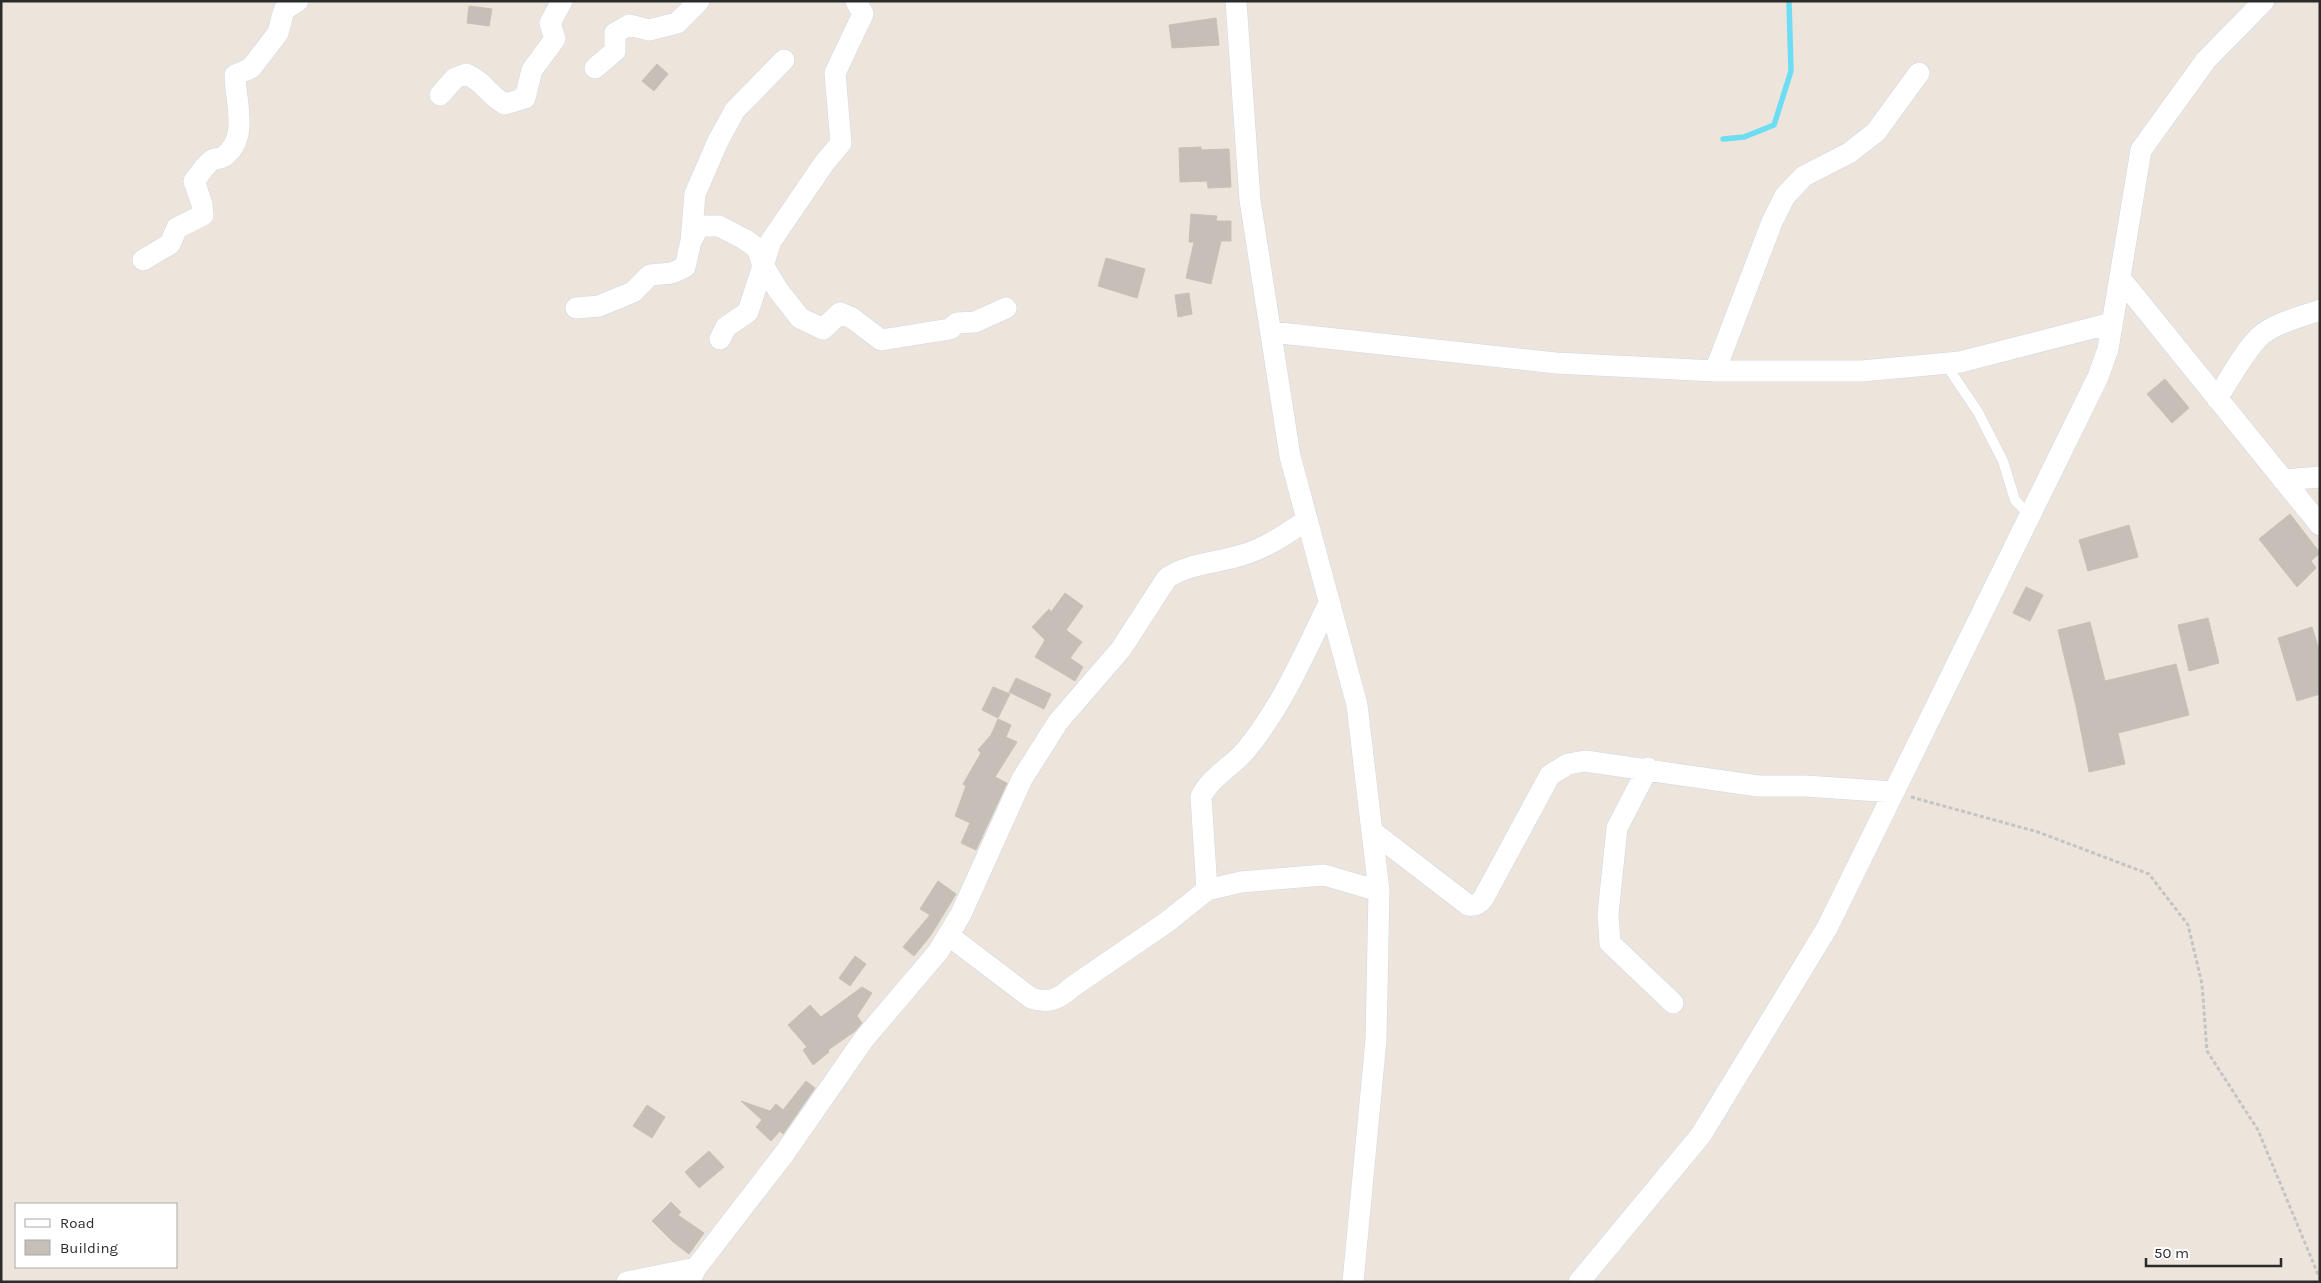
<svg xmlns="http://www.w3.org/2000/svg" width="2321" height="1283" viewBox="0 0 2321 1283" font-family="Karla,sans-serif">
<style>
.lines{fill:none;stroke-linecap:round;stroke-linejoin:round}
.stream{stroke:#6cddf3;stroke-width:5.5}
.building{fill:#c6bfb8;stroke:#c9c0b6}
.lane-casing{stroke:#d1d7e4;stroke-width:11}
.street-casing{stroke:#d1d7e4;stroke-width:22}
.path{stroke:#c4c4c4;stroke-width:3;stroke-dasharray:4 2.5;stroke-linecap:butt}
.lane{stroke:#fff;stroke-width:10}
.street{stroke:#fff;stroke-width:21}
</style>
<rect width="100%" height="100%" fill="#ede4dc"/>
<g class="lines">
<!-- stream -->
<path class="stream" d="M1723,139L1744,137L1774,125L1791,71L1789,1"/>
</g>
<!-- building -->
<path class="building" d="M469,6L492,9L489,26L467,23Z
M1216,18L1219,45L1172,48L1169,25Z
M657,64L668,74L654,91L642,81Z
M1201,147V150L1229,149L1231,187L1208,188L1207,181L1180,182L1179,148Z
M1191,214L1217,216L1216,221H1231V241H1221L1211,284L1186,278L1194,242H1189Z
M1106,258L1145,269L1137,298L1098,286Z
M1189,293L1192,314L1178,317L1175,295Z
M2165,379L2189,408L2172,423L2147,394Z
M2290,514L2320,553L2311,561L2316,568L2297,587L2259,539Z
M2129,525L2138,557L2088,571L2079,540Z
M2026,587L2043,595L2030,621L2013,613Z
M1065,593L1083,606L1066,630L1082,642L1070,658L1083,667L1075,681L1035,657L1045,640L1032,627L1049,609L1051,612Z
M2208,618L2219,663L2189,671L2178,625Z
M2090,622L2105,681L2176,664L2189,715L2118,733L2125,764L2089,772L2076,706L2058,630Z
M2312,627L2320,653V694L2297,701L2278,638Z
M1016,678L1051,694L1044,709L1009,692Z
M993,687L1010,694L998,718L982,710Z
M998,719L1011,725L1006,737L1017,742L995,777L1007,783L976,850L961,843L970,823L955,816L966,786L963,784L981,753L978,750L991,735Z
M938,881L956,894L931,935L914,956L903,947L930,915L920,909Z
M855,956L866,964L850,986L839,978Z
M862,987L872,993L857,1016L862,1023L854,1032L828,1050L829,1052L813,1065L803,1050L807,1047L788,1025L810,1005L821,1017Z
M806,1081L815,1088L783,1134L780,1131L771,1141L756,1127L762,1120L741,1101L770,1111L776,1104L783,1110Z
M647,1105L665,1117L652,1138L633,1126Z
M709,1151L724,1167L699,1188L685,1172Z
M671,1202L681,1212L678,1215L704,1233L689,1254L673,1242L652,1221Z"/>
<g class="lines">
<!-- lane casing -->
<g class="lane-casing">
<path id="lane" d="M1945,363L1978,412L2003,461L2015,500L2030,516"/>
</g>
<!-- street casing -->
<g class="street-casing">
<path id="street" d="M1236,1L1250,200L1290,456L1357,705L1379,891L1376,1040L1353,1282
M595,68L615,51V33L629,25L649,30L677,23L699,1
M440,95L455,78L466,74C485,82 487,94 505,104L525,98L532,70L555,39L550,23L562,1
M691,241L695,194L718,141L735,110L784,60
M143,260L170,244L177,228L203,215L202,204L194,181C199,175 205,165 212,160C215,158 220,159 223,157C250,139 235,101 235,75L251,68L278,33L284,10L298,1
M2120,278L2320,525
M576,308L599,306L633,292L650,275L672,273L685,267L691,241L699,226H719L744,239L757,248L762,263L778,290L800,318L823,329L840,313L852,318L881,340L950,329L957,323L975,322L1006,308
M1271,332L1556,363L1715,371H1862L1960,362L2112,323
M720,339L726,327L748,312L771,241L825,162L841,143L835,73L863,14L856,1
M1715,371L1772,222L1785,196L1804,176L1849,153L1876,132L1919,73
M2217,399C2230,378 2242,355 2259,337C2274,323 2301,317 2320,310
M2283,480L2320,477
M1648,768L1617,828L1608,914L1610,943L1673,1003
M1373,832L1468,905C1476,906 1480,904 1484,897L1550,775L1568,764L1585,761L1758,786H1805L1894,792
M1207,890L1201,797C1210,777 1233,766 1246,750C1282,706 1305,653 1329,603
M948,935L1031,998C1049,1004 1059,999 1072,987L1167,922L1207,890L1241,882L1324,875L1379,891
M627,1282L696,1268
M689,1282L696,1268L784,1154L864,1039L938,952L961,914L1022,779L1058,722L1121,649L1167,578C1190,563 1217,563 1242,555C1266,548 1286,534 1307,520
M1579,1282L1701,1135L1827,928L2098,377L2108,349L2141,150L2206,60L2264,1"/>
</g>
<!-- path -->
<path class="path" d="M1911,797L2038,832L2149,874L2188,925L2202,984L2207,1051L2258,1130L2320,1279"/>
<!-- lane -->
<use href="#lane" class="lane"/>
<!-- street -->
<use href="#street" class="street"/>
</g>
<!-- border -->
<rect width="2321" height="1283" fill="none" stroke="#2b2b2b" stroke-width="5"/>
<!-- legend -->
<rect x="15" y="1203" width="162" height="65" fill="#ffffff" stroke="#aaaaaa"/>
<rect x="25" y="1219" width="25" height="8" fill="#ffffff" stroke="#aaaaaa"/>
<text x="60" y="1228" font-size="15" fill="#2b2b2b">Road</text>
<rect x="25" y="1240" width="25" height="15" fill="#c6bfb8" stroke="#aaaaaa"/>
<text x="60" y="1253" font-size="15" fill="#2b2b2b">Building</text>
<!-- scale -->
<path d="M2146 1258v8h135v-8" fill="none" stroke="#2b2b2b" stroke-width="2.5"/>
<text x="2154" y="1258" font-size="15" fill="#2b2b2b" stroke="#ffffff" stroke-width="4" paint-order="stroke">50 m</text>
</svg>
